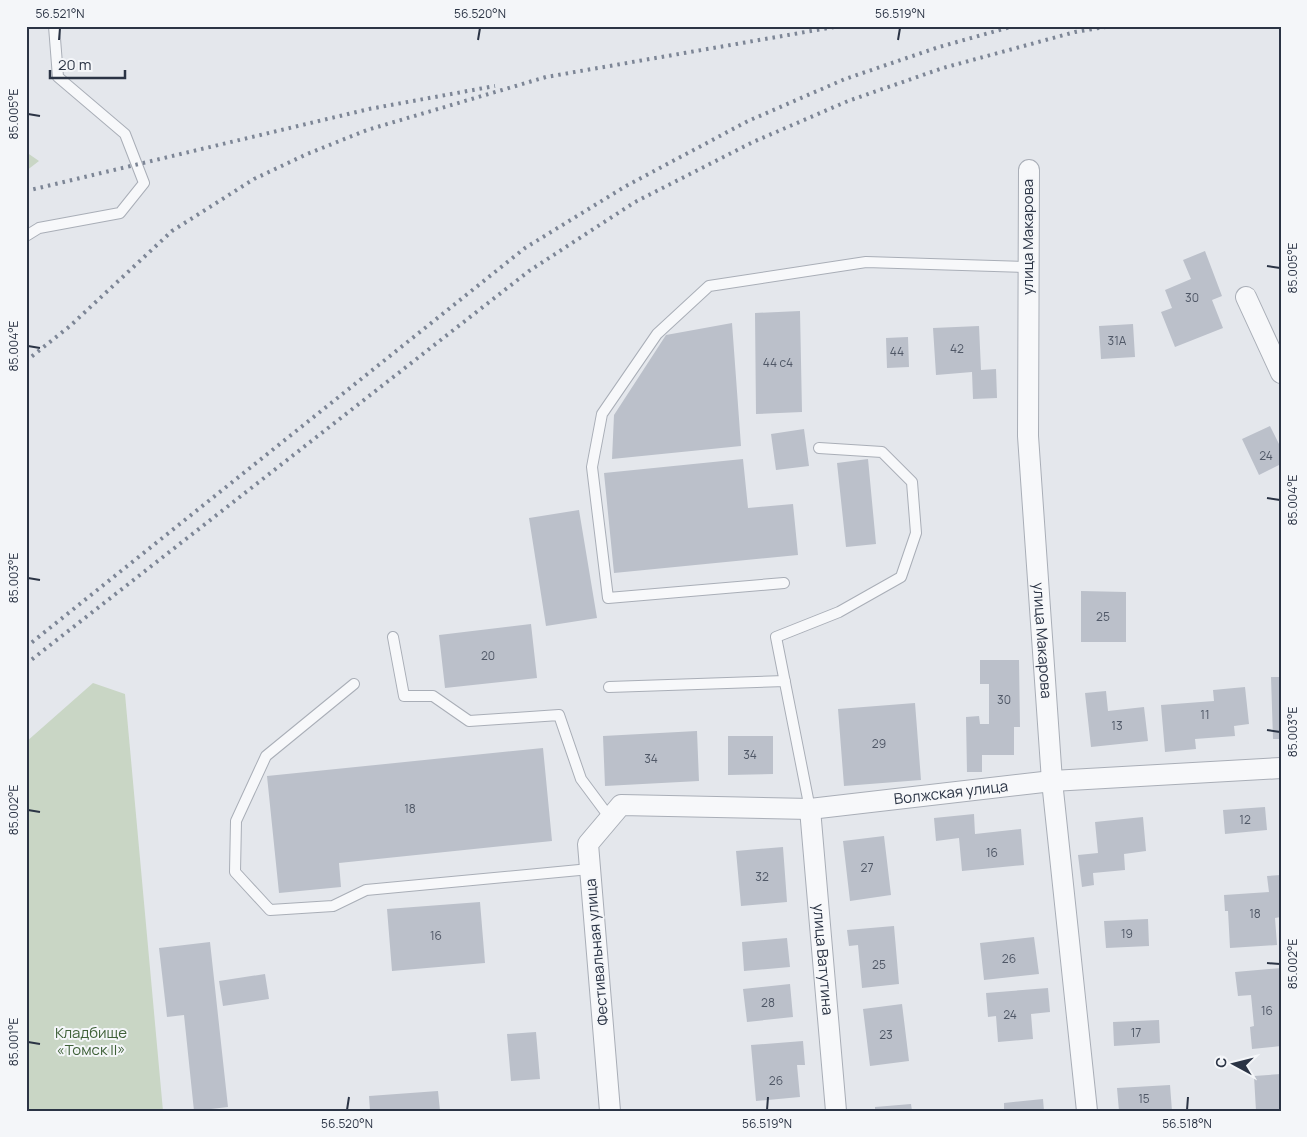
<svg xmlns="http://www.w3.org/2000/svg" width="1307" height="1137" viewBox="0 0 1307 1137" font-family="Manrope,sans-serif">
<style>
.green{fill:#c9d6c5}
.building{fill:#bbc0ca}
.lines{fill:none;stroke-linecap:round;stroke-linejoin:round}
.lane-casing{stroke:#a9aeb7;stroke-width:12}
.street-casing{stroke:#a9aeb7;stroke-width:22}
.lane{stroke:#f7f8fa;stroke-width:10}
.street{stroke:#f7f8fa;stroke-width:20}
.rail{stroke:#7d8696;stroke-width:4;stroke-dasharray:2.5 5;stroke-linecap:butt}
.ticks{fill:none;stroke:#2b3445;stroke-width:2}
.labels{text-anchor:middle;stroke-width:4;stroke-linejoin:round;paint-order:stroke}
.number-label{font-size:12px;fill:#4f5766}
.street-label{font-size:15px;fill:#2b3445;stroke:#f4f6f9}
.park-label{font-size:15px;fill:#3f6138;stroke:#f4f6f9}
.neatline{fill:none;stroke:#2b3445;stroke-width:2}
.ticks-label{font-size:12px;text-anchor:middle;fill:#2b3445}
</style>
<rect width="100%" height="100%" fill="#e4e7ec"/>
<!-- green -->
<path class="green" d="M26,152L39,161L26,171Z
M93,683L125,694L163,1111H26V742Z"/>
<!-- building -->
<path class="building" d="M1205,251L1222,296L1212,300L1223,328L1175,347L1161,312L1172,308L1165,290L1191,279L1183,260Z
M800,311L802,412L756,414L755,313Z
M732,323L741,446L612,459L614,415L666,335Z
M1133,324L1135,357L1101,359L1099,326Z
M979,326L981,370L996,369L997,398L973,399L972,372L936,375L933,328Z
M908,337L909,367L887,368L886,338Z
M1270,426L1281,448V464L1259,475L1242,439Z
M804,429L809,466L776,470L771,434Z
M743,459L748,508L793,504L798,555L614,573L604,473Z
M868,459L876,544L846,547L837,463Z
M579,510L597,618L546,626L529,518Z
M1081,591L1126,592V642H1081Z
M531,624L537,678L445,688L439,635Z
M980,660H1019L1020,727H1014V755H982V772H967L966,717L979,716L980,724H989V684H980Z
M1271,677H1281V739H1273Z
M1245,687L1249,724L1234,726L1235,736L1195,739L1196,749L1165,752L1161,705L1214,701L1213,690Z
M1106,691L1108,711L1144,707L1148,741L1091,747L1085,693Z
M915,703L921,780L844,786L838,709Z
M697,731L699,781L605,786L603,736Z
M728,736H773V774L728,775Z
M543,748L552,841L339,863L341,887L279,893L267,776Z
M1265,807L1267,830L1225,834L1223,810Z
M974,814L975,834L1021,829L1024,865L962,871L959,838L936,841L934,818Z
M1143,817L1146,851L1124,854L1125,870L1093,873L1094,885L1082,887L1078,855L1098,853L1095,822Z
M884,836L891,895L850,901L843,841Z
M783,847L787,902L741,906L736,851Z
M1281,875V917L1275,918L1277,945L1230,948L1228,911H1225L1224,895L1269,892L1267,876Z
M480,902L485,963L392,971L387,909Z
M1148,919L1149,946L1106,948L1104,921Z
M894,926L899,984L862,988L858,945L849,946L847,930Z
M1034,937L1039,974L984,980L980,943Z
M787,938L790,967L744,971L742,942Z
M210,942L228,1107L194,1111L184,1015L167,1017L159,948Z
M1281,968V1046L1252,1049L1250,1027L1254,1026L1251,995L1238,996L1235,972Z
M265,974L269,999L223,1006L219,981Z
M790,984L793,1017L747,1022L743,989Z
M1048,988L1050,1012L1031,1014L1033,1039L998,1042L996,1016L988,1017L986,993Z
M902,1004L909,1061L870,1066L863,1009Z
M1159,1020L1160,1043L1114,1046L1113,1022Z
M536,1032L540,1079L511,1081L507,1034Z
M803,1041L805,1065H797L800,1097L756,1101L751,1045Z
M1281,1074V1111H1256L1254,1076Z
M1170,1085L1172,1111H1119L1117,1088Z
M438,1091L440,1111H370L369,1096Z
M1043,1099L1044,1111H1004V1103Z
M911,1104L912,1111H875V1107Z"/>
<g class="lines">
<!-- lane casing -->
<g class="lane-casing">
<path id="lane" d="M26,236L39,228L120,213L144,183L125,134L58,77L54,26
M784,583L608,598L592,467L602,414L657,334L709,286L866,262L1028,267
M393,637L404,696H433L469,721L559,715L581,779L610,818
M354,684L266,756L236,821L235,872L270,910L333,906L366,890L590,869
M609,687L785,681
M810,809L776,637L839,612L901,577L916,533L912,482L882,452L819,448"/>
</g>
<!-- street casing -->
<g class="street-casing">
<g id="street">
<path id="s1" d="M1029,170L1028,436L1052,781L1087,1111"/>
<path d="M1246,297L1281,373"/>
<path id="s2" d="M810,809L836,1111"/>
<path id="s3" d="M610,1111L588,844L621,805L810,809L1052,781L1281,768"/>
</g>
</g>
<!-- lane -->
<use href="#lane" class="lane"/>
<!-- street -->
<use href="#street" class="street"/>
<!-- rail -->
<path class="rail" d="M26,191L369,109L495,86
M26,361L70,326L172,231L254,179L307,154L367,130L546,77L840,26
M26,647L525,248L626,186L748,121L845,79L939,47L1014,26
M26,664L529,271L635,202L753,142L848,101L943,68L1075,32L1111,26"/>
</g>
<!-- ticks -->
<path class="ticks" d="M59,40L60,28M478,40L480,28M898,40L900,28M28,114L40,116M1267,266L1280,268M28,346L40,348M1267,498L1280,500M28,578L40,580M1267,730L1280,732M28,810L40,812M1267,963L1280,964M28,1042L40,1044M347,1110L349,1097M767,1110L768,1097M1187,1110L1188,1097"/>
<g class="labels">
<!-- number labels -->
<g class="number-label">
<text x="1192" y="302">30</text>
<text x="1117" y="345">31А</text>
<text x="957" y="353">42</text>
<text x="897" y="356">44</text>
<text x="778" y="367">44 с4</text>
<text x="1266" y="460">24</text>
<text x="1103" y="621">25</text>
<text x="488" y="660">20</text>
<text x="1004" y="704">30</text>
<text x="1205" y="719">11</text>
<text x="1117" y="730">13</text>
<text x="879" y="748">29</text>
<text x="750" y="759">34</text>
<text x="651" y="763">34</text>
<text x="410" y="813">18</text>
<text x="1245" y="824">12</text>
<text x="992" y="857">16</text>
<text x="867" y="872">27</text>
<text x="762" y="881">32</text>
<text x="1255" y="918">18</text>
<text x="1127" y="938">19</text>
<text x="436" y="940">16</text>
<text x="1009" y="963">26</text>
<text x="879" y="969">25</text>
<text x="768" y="1007">28</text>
<text x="1267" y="1015">16</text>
<text x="1010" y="1019">24</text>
<text x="1136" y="1037">17</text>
<text x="886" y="1039">23</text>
<text x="776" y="1085">26</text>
<text x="1144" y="1103">15</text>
</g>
<!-- street labels -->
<g class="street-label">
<text transform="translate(1028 237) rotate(-90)" y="5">улица Макарова</text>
<text dy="5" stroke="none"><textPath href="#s1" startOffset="471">улица Макарова</textPath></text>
<text dy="5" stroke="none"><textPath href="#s3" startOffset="650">Волжская улица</textPath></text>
<text transform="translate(597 952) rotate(-95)" y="5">Фестивальная улица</text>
<text dy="5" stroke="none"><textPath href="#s2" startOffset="151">улица Ватутина</textPath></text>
</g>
<!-- park labels -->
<g class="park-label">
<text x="91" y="1038">Кладбище<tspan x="91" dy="17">«Томск II»</tspan></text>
</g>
</g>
<!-- border -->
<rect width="1307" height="1137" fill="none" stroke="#f4f6f9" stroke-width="55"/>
<!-- north arrow -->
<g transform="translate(1234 1064) rotate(277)" stroke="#f4f6f9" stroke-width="4" paint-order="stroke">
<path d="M0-4L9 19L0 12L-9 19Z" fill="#2b3445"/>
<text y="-8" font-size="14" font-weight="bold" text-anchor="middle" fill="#2b3445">С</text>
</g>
<!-- scale -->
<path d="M50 70v8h75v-8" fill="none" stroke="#2b3445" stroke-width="2.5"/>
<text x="58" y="70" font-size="15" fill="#2b3445" stroke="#f4f6f9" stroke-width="4" paint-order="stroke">20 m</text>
<rect x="28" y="28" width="1252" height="1082" class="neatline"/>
<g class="ticks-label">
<text x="60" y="18">56.521°N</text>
<text x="480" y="18">56.520°N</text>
<text x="900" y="18">56.519°N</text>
<text transform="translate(14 114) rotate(-90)" y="4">85.005°E</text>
<text transform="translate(1293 268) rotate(-90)" y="4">85.005°E</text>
<text transform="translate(14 346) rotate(-90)" y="4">85.004°E</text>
<text transform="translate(1293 500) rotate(-90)" y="4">85.004°E</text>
<text transform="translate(14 578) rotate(-90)" y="4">85.003°E</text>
<text transform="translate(1293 732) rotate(-90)" y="4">85.003°E</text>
<text transform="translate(14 810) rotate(-90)" y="4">85.002°E</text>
<text transform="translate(1293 964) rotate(-90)" y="4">85.002°E</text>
<text transform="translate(14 1042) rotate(-90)" y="4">85.001°E</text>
<text x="347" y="1128">56.520°N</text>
<text x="767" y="1128">56.519°N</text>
<text x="1187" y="1128">56.518°N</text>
</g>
</svg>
